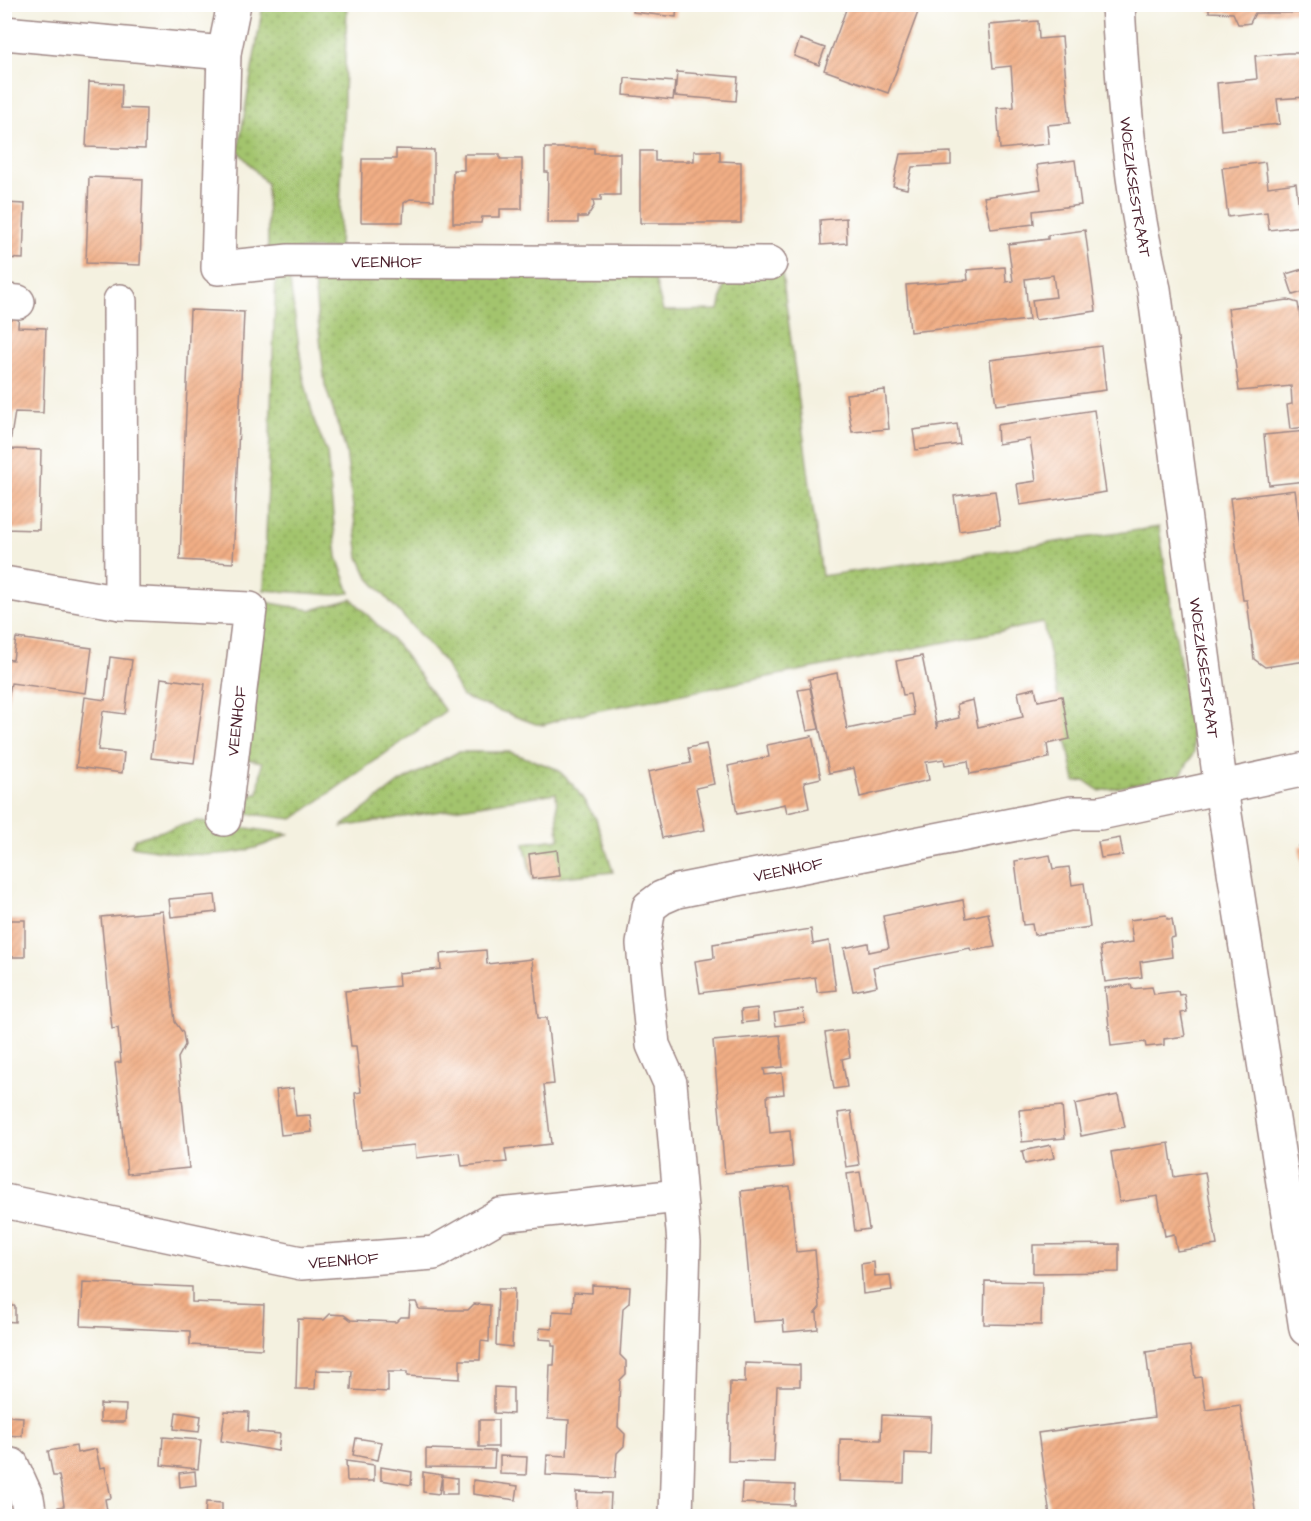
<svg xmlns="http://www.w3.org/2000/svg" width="1311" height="1521" viewBox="0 0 1311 1521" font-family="'Architects Daughter',sans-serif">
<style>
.grass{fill:url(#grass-dots);stroke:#76724c;stroke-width:1.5}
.building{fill:url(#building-hatch)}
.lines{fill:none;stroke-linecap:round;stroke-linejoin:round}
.minor-casing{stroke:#9f8886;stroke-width:36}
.minor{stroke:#fff;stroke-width:33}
.labels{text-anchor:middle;stroke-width:4.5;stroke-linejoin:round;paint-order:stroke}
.street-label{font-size:16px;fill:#4a1f2b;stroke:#fff}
</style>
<defs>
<pattern id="grass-dots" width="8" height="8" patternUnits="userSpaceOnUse" patternTransform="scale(1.5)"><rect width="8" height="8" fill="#a3c46d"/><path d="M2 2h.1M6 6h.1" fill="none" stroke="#879f5a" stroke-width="1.8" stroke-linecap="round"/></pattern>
<pattern id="building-hatch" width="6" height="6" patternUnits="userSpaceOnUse" patternTransform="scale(1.5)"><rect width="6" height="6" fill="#f1ae85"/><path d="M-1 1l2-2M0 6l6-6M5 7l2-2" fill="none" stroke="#d09573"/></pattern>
</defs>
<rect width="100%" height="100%" fill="#fff"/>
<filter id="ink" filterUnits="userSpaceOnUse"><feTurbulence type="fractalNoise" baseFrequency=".0167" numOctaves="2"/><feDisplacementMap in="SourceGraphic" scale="12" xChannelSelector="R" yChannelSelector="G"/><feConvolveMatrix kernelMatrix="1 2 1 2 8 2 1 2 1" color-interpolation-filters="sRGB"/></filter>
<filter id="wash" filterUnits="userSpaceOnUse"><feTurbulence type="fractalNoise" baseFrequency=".008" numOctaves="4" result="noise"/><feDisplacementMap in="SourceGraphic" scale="24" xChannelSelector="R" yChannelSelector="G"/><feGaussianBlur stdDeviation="1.35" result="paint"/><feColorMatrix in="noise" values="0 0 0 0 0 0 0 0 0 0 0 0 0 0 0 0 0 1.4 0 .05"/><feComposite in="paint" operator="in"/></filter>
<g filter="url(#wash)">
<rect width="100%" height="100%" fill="#f4f1e0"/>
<!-- grass -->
<path class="grass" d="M263,5H347L339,248L268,251L267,184L238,151Z
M653,272L663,311L719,310L727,272L782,273L822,576L1159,527L1194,752L1181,775L1100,791L1085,781L1075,782L1043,623L570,716L544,725L536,724L462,697L444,662L368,577L359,557L346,451L325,385L313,273Z
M276,275H289L303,375L314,420L327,453L337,557L350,593L335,595L264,590Z
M352,599L400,648L445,711L293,819L232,812L236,792L258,794L262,762L244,759L265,602L311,610Z
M458,752H510L557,769L575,787L596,819L613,872L532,880L524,843L559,839L556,793L341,827L400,782Z
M197,821L288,834C237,863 187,856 131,846L135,839Z"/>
<g id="blocks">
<!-- building -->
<path class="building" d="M634,4H677L676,17L633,12Z
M848,4H921L888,93L824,70Z
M1209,4H1298V13H1255L1250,23L1243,24H1238L1233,13L1209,12Z
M1038,21L1039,39L1062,37L1070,123L1047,125L1049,144L1000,149L997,108L1014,107L1011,66L993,68L989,25Z
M800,39L825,48L819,65L794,56Z
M1287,53H1306V97L1277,99L1280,124L1221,130L1217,83L1257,79L1255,56Z
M677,72L738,77L736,101L675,96Z
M625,78L675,82L673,100L624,95Z
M89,82L122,84L121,108L146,109L145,149L86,147Z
M545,148H594V153H620V195H601V200H593L594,206L587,217H578V223H547L548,172H545Z
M396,149L434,150V200L410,199L404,203L403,222H361L362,159H396Z
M640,151H655V161H694V151H720V161L741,162V223H640Z
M951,152V165L912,167L907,189L893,186L900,154Z
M464,154H500V159H522V209H500V217H482L481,223H453V170H464Z
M1075,160L1081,205L1033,211L1034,224L991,229L984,197L1041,189L1037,165Z
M1265,162L1268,187L1296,183L1301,226L1269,230L1267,212L1228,217L1222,168Z
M89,177L143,179L140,265L86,263Z
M4,203L25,204L23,259L4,258Z
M846,218L847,243L821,245L820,220Z
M1085,230L1096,311L1035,320L1032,300L1056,297L1053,275L1025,279L1029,320L910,332L906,285L968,280L967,270L1005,267L1006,282L1013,281L1008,244L1048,239V235Z
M1306,268V291L1293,295L1286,274Z
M1288,300L1298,303L1301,322L1306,321V367H1301L1306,404V427L1290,429L1287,405L1292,404L1291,386L1239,391L1228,308Z
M4,310H19L18,327L46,328L43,413L15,412L9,449L41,450L39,530L4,529Z
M190,310L244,312L233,563L180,560Z
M1101,346L1106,390L996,405L990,360Z
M885,390L889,429L852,432L846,394Z
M1094,410L1106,492L1020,505L1017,484L1036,481L1030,439L998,444L997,425Z
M957,424L960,444L916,450L913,430Z
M1306,431V481L1269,485L1264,435Z
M1295,490L1302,538L1306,537V661L1265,667L1254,659L1247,600H1243L1230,498Z
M995,491L1000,525L959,531L954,496Z
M16,638L92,648L86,693L11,683L4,719V659L13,660Z
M922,656L937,729V723L959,718L957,704L973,700L978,727L1023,717L1018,692L1035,688L1038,701L1062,696L1070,739L1047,744L1049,758L970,774L968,761L945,765L944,759L926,762L929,780L860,797L854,768L829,773L809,679L837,673L847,729L914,715L910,694L903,695L896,661Z
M110,657L132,660L125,714L103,711L98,750L124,753L122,773L76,767L85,697L105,700Z
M161,678L205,684L194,763L151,758Z
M810,688L819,729L807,731L798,690Z
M812,736L821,778L804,782L809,808L787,813L785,804L737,814L728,766L769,757L767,745Z
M706,744L714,784L696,788L705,830L662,838L648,772L691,763L688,748Z
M1120,838L1123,855L1101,858L1098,842Z
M1306,845V880H1304L1299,846Z
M557,850L560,876L532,879L529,854Z
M1050,855L1053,869L1069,867L1072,885L1084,883L1090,927L1034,935L1032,924L1023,925L1015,861Z
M215,895L217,912L171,917L169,899Z
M963,900L966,918L988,913L995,947L971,951L970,948L873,967L877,986L853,991L844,948L868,943L869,952L889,948L883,916Z
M163,911L175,1022L183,1033L185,1045L178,1058L189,1168L127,1174L115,1063L121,1062L118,1028L112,1029L101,917Z
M1166,915L1167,919H1172L1175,937L1170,938L1172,957L1140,962L1142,977L1105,982L1100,947L1133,942L1130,920Z
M4,920H25V957H4Z
M811,929L813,944L829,941L836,990L817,992L815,977L700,993L695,961L714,958L713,944Z
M486,950L487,964L532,959L538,1018H547L554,1084L544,1085L551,1144L505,1149L507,1162L462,1166L460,1153L416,1158L415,1145L361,1150L355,1093L361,1092L356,1046H351L345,991L399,986L398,973L441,969L440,954Z
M1131,985L1132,989L1152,987L1154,994L1178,991L1179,995L1184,994L1187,1012L1181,1013L1185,1036L1164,1039V1045L1146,1047L1145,1042L1111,1046L1105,988Z
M757,1008L758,1021L742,1023L741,1010Z
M803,1009L805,1022L776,1026L774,1013Z
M846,1030L850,1057L842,1059L847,1087L834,1089L825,1033Z
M780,1035L783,1067L764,1069L765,1075L782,1073L784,1094L767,1096L770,1133L790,1131L793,1167L725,1173L713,1041Z
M293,1088L296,1116L310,1115L312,1132L281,1135L276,1090Z
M1118,1095L1125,1127L1081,1136L1075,1104Z
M1062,1106L1065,1138L1022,1142L1019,1110Z
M851,1111L859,1165L846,1167L838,1113Z
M1169,1143L1174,1177L1205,1172L1217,1245L1177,1251L1174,1234L1165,1236L1158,1196L1119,1202L1111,1152Z
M1051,1145L1054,1158L1025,1164L1022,1151Z
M860,1172L869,1229L855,1231L847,1174Z
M790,1186L796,1252L815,1250L820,1307L815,1313H817L818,1329L784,1332L783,1320L753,1322L741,1191Z
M1119,1244V1272L1033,1273V1245Z
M874,1262L875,1276L890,1275L892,1290L863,1294L861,1264Z
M985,1281L1042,1282L1041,1325L984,1324Z
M83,1282L192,1287V1302L264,1305L262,1349L190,1345V1331L81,1326Z
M592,1285L630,1287L629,1303L623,1308L620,1355L626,1361V1374L620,1380L618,1427L625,1434L624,1446L617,1453L615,1478L546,1475L547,1455L567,1456L569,1420L548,1419L550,1365H554L555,1346H552V1340L539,1339L540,1328L552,1329L553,1311L573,1312L574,1292L592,1293Z
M498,1289H514L512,1347L496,1345Z
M4,1290L8,1291V1306H15V1322L4,1321Z
M410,1302H416L419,1309L445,1310H468L474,1304L490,1305L489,1342L481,1341L480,1360H460V1379L407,1376V1372H388V1392L351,1390L352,1371L316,1370L315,1389H296L298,1319L324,1320L330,1314L344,1315L351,1320L396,1322L401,1317H409Z
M1190,1346L1195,1378L1201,1377L1206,1410L1240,1405L1256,1516H1050L1038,1433L1154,1417L1146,1352Z
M745,1363L800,1365V1386H777L774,1462L728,1461L730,1382L745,1383Z
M494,1387L513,1388V1414L494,1413Z
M100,1404L126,1405L125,1422H100Z
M225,1411L249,1412L248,1431L280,1434L278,1451L221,1441Z
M176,1412L201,1416L199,1432L174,1429Z
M882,1415L931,1417L930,1454L905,1453L904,1483L839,1481L840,1439L881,1440Z
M4,1416L23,1417L22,1436L4,1435Z
M479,1420H498V1447H479Z
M163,1437L201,1440L198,1469L161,1465Z
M356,1438L382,1442L378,1460L353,1455Z
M76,1446L77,1453L96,1449L100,1468L105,1467L111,1498L105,1499L108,1516H59L58,1507L64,1506L62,1491L59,1476H53L48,1451Z
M426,1449L495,1451L494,1468L426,1467Z
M500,1456L527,1457L526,1475L500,1474Z
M346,1461L374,1465V1481H347Z
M381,1467L412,1472L411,1485L381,1480Z
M195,1471L196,1485L180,1487L179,1473Z
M423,1472L442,1475L439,1494L423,1492Z
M442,1476L457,1478V1494H442Z
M473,1480L518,1486L516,1500L473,1494Z
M742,1483L795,1485L794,1505L741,1503Z
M576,1492L611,1493L610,1513H629V1516H565V1512H576Z
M206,1502L222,1503V1516H205Z"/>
</g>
</g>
<g filter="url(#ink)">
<use href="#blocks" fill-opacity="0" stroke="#9f8886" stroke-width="1.5"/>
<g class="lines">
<!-- minor casing -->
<g class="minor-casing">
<g id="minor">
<path id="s1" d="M234,4L224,53L218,268L289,261L770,263"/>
<path id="s2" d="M1118,4C1123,100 1131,196 1154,289L1221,789L1306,1329"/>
<path d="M4,33L224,53"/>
<path d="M4,301L18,302"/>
<path d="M120,301L121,603"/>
<path d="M4,583L121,603L250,609L224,819"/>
<path id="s3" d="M4,1201L301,1263L434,1253L500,1215L679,1196"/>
<path d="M4,1464L12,1465L27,1498L30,1516"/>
<path id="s4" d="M676,1516L684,1243L670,1083L653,1045L643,944L649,907L661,898L677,891L1072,813H1100L1306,769"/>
</g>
</g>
<!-- minor -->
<use href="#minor" class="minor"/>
</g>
</g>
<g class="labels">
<!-- street labels -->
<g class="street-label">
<text dy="6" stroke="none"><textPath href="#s2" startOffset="184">WOEZIKSESTRAAT</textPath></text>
<text dy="6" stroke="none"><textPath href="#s1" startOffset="434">VEENHOF</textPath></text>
<text dy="6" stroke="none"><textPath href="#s2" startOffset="670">WOEZIKSESTRAAT</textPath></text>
<text transform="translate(236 721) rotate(-83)" y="6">VEENHOF</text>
<text dy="6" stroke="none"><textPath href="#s4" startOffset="760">VEENHOF</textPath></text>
<text dy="6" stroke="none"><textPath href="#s3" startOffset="346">VEENHOF</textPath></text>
</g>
</g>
<!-- margin -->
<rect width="1311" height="1521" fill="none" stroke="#fff" stroke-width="24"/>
</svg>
